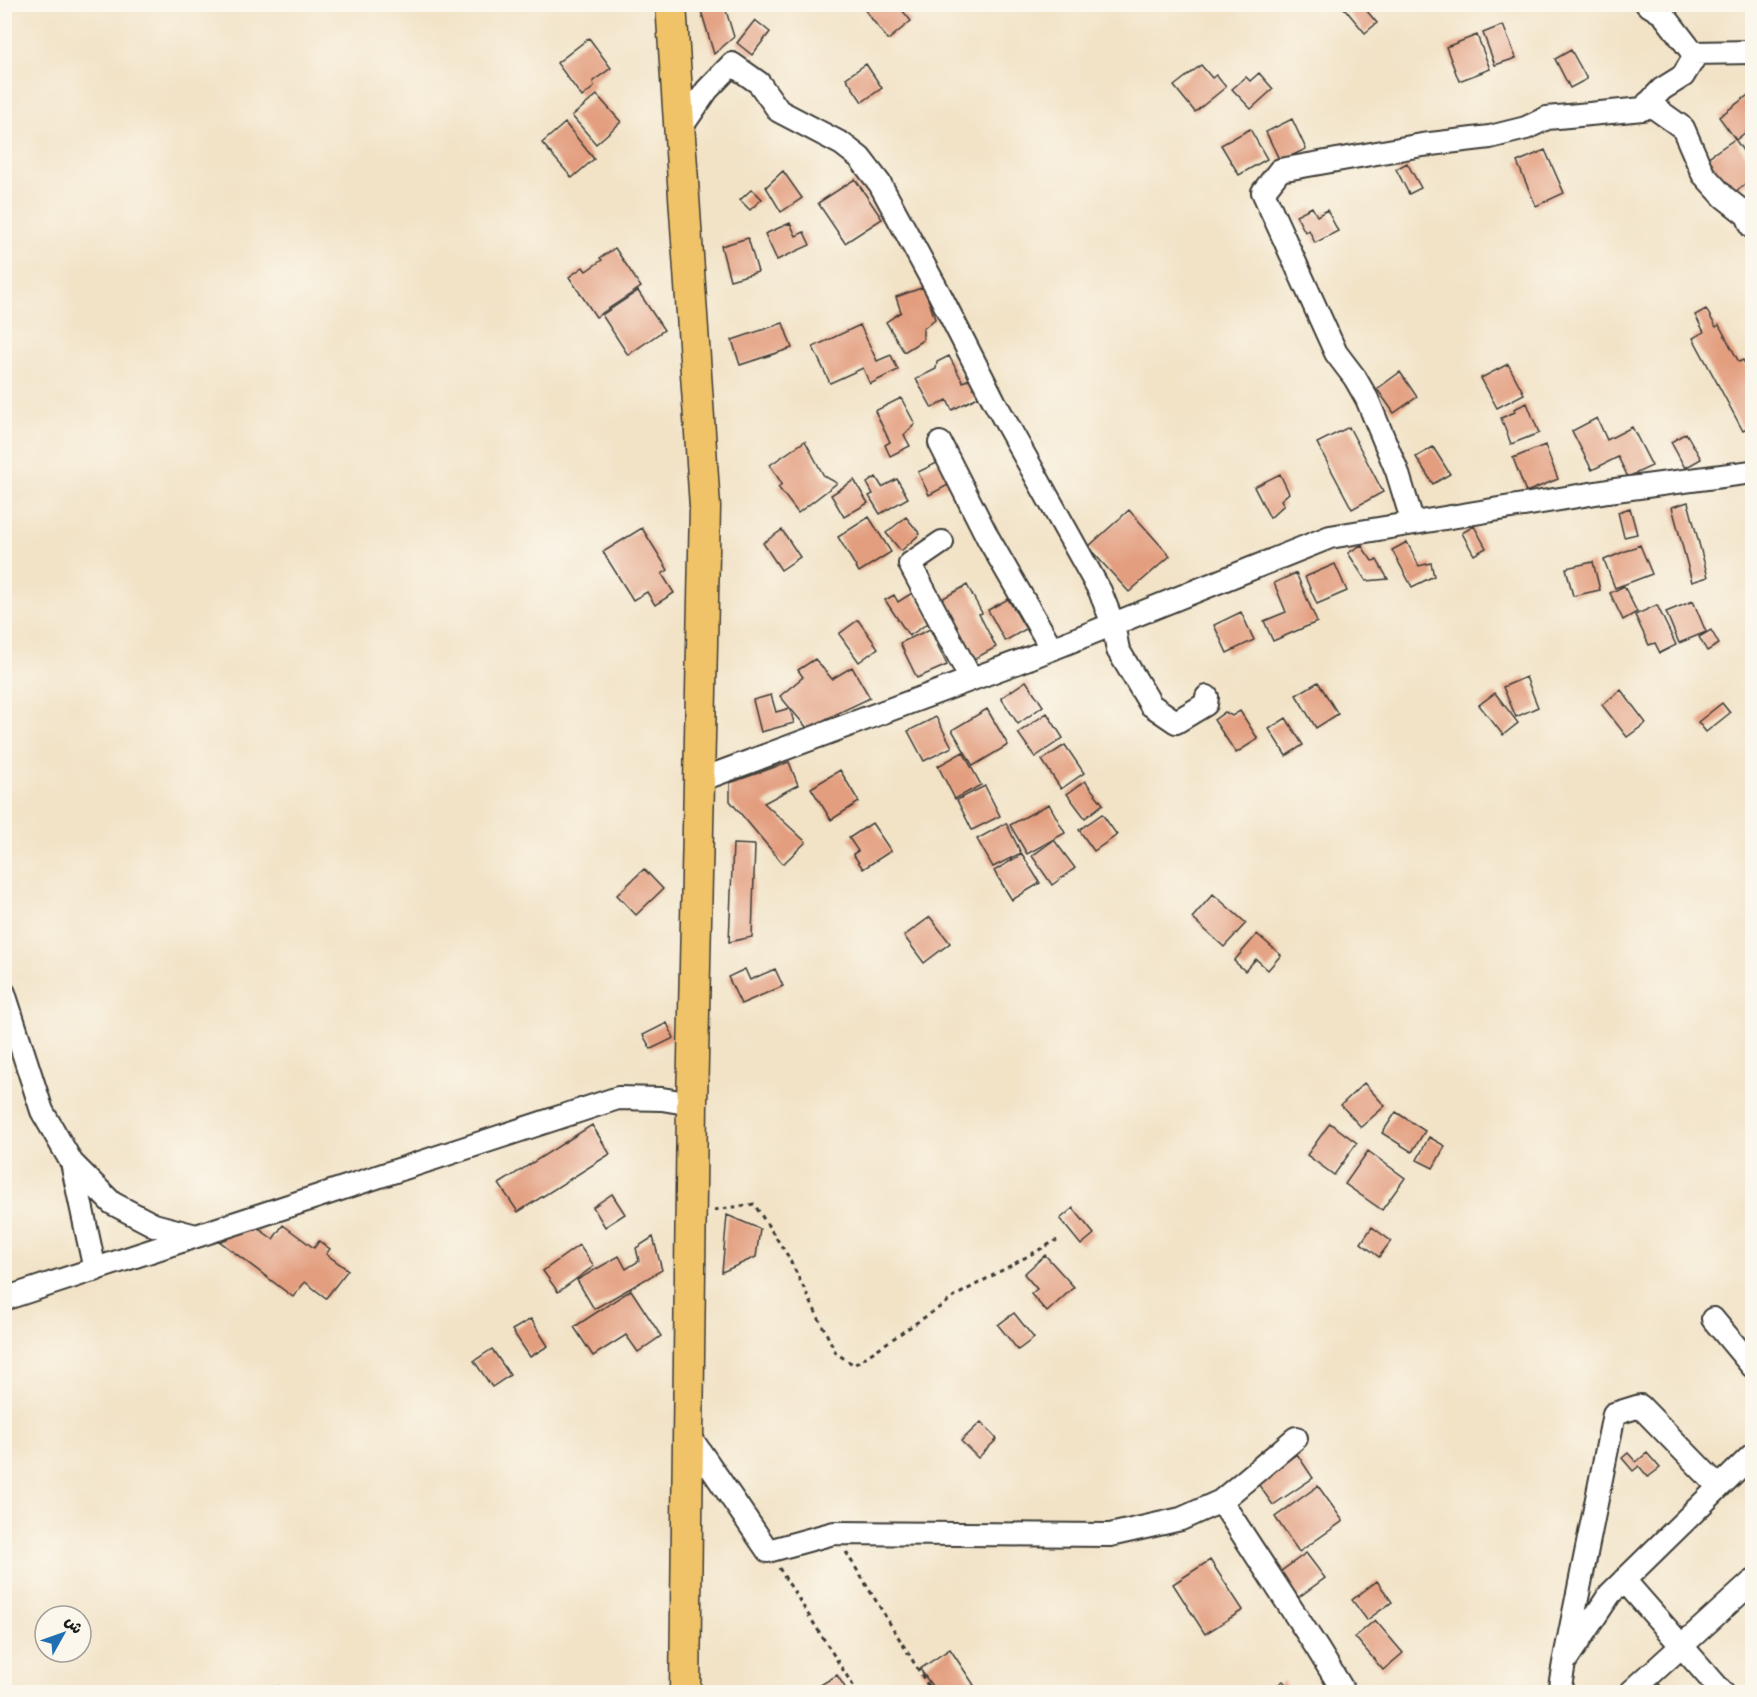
<svg xmlns="http://www.w3.org/2000/svg" width="1757" height="1697" viewBox="0 0 1757 1697" font-family="Mali,'Playpen Sans Arabic',sans-serif">
<style>
.building{fill:#e39e7f}
.lines{fill:none;stroke-linecap:round;stroke-linejoin:round}
.minor-casing{stroke:#3c3a36;stroke-width:26}
.major-casing{stroke:#3c3a36;stroke-width:33}
.path{stroke:#3c3a36;stroke-width:3;stroke-dasharray:4.5 4.5;stroke-linecap:butt}
.minor{stroke:#fff;stroke-width:22}
.major{stroke:#f0c369;stroke-width:30}
</style>
<rect width="100%" height="100%" fill="#fbf7ec"/>
<filter id="ink" filterUnits="userSpaceOnUse"><feTurbulence type="fractalNoise" baseFrequency=".0167" numOctaves="2"/><feDisplacementMap in="SourceGraphic" scale="12" xChannelSelector="R" yChannelSelector="G"/><feConvolveMatrix kernelMatrix="1 2 1 2 8 2 1 2 1" color-interpolation-filters="sRGB"/></filter>
<filter id="wash" filterUnits="userSpaceOnUse"><feTurbulence type="fractalNoise" baseFrequency=".008" numOctaves="4" result="noise"/><feDisplacementMap in="SourceGraphic" scale="24" xChannelSelector="R" yChannelSelector="G"/><feGaussianBlur stdDeviation="1.35" result="paint"/><feColorMatrix in="noise" values="0 0 0 0 0 0 0 0 0 0 0 0 0 0 0 0 0 1.4 0 .05"/><feComposite in="paint" operator="in"/></filter>
<g filter="url(#wash)">
<rect width="100%" height="100%" fill="#f2e3c7"/>
<g id="blocks">
<!-- building -->
<path class="building" d="M699,4H724L734,37L714,54Z
M872,4H897L911,21L888,40L865,10Z
M1348,4H1361L1377,23L1365,33L1344,8Z
M755,20L770,32L752,55L737,43Z
M1503,25L1516,58L1495,65L1483,33Z
M1477,35L1490,69L1459,81L1446,47Z
M589,38L611,68L593,81L594,87L582,97L557,63Z
M1571,50L1587,79L1570,88L1555,59Z
M866,64L882,88L862,102L846,78Z
M1201,65L1212,78L1216,75L1226,87L1195,112L1174,86Z
M1259,73L1273,89L1251,109L1232,89L1246,77L1250,81Z
M1751,93L1752,95V127L1736,140L1719,117Z
M597,95L621,122L596,144L572,116Z
M1292,119L1306,149L1280,161L1266,132Z
M565,123L594,159L572,178L542,143Z
M1250,129L1267,159L1239,175L1221,145Z
M1735,139L1752,164V179L1732,194L1707,158Z
M1545,150L1564,193L1536,206L1517,162Z
M1407,163L1421,188L1409,194L1396,169Z
M783,171L802,198L781,212L766,187Z
M855,179L882,219L845,243L818,203Z
M752,189L762,199L750,210L740,200Z
M1312,207L1317,216L1327,210L1338,231L1315,243L1309,230L1305,232L1296,215Z
M790,223L796,236L804,232L810,245L777,260L765,234Z
M748,238L758,272L730,280L721,246Z
M615,248L641,287L596,317L569,277L583,267L586,271L602,260L600,258Z
M924,287L935,319L923,329V340L904,352L886,322L901,312L896,297Z
M638,291L664,330L628,355L602,315Z
M1706,309L1716,327L1719,325L1739,362L1743,360L1752,377V426L1743,431L1693,338L1704,332L1695,315Z
M783,323L792,348L740,365L732,340Z
M860,325L877,361L891,355L898,370L870,384L863,368L830,383L813,347Z
M949,356L963,382L975,376L984,394L952,410L947,400L932,408L916,379L936,369L937,362Z
M1508,364L1524,394L1497,408L1481,378Z
M1400,372L1417,397L1394,413L1377,389Z
M901,398L915,424L904,435L910,446L890,456L885,445L890,442L875,411Z
M1527,403L1539,433L1511,444L1501,418L1515,412L1514,409Z
M1597,418L1607,440L1632,427L1652,466L1628,477L1618,457L1592,470L1572,431Z
M1349,427L1383,492L1352,509L1317,443Z
M1686,433L1701,459L1685,468L1671,442Z
M805,441L824,476L837,483L798,513L778,487L782,484L770,465Z
M1545,445L1558,479L1526,492L1513,458Z
M1433,447L1450,474L1433,484L1416,457Z
M945,459L956,481L929,495L918,472Z
M1280,474L1289,493L1281,500L1284,505L1270,518L1254,487Z
M876,477L882,487L897,479L908,498L880,514L869,496L873,494L867,483Z
M854,480L868,503L844,517L831,495Z
M1688,502L1708,577L1692,582L1672,507Z
M1630,508L1637,534L1624,537L1618,512Z
M1129,510L1170,556L1129,592L1088,547Z
M869,517L891,552L859,572L838,537Z
M906,517L920,534L901,551L886,533Z
M1474,526L1486,548L1474,555L1462,533Z
M642,528L668,570L662,574L674,593L655,605L647,592L633,600L603,552Z
M782,530L800,557L781,570L763,543Z
M1407,542L1419,566L1431,563L1434,576L1412,587L1392,550Z
M1361,545L1372,561L1377,560L1388,579L1366,581L1348,553Z
M1640,545L1652,574L1615,588L1604,560Z
M1593,562L1600,590L1573,596L1566,568Z
M1335,564L1347,591L1317,604L1305,577Z
M1296,573L1317,622L1273,641L1264,621L1286,612L1274,583Z
M967,585L982,613L979,614L996,647L969,662L936,602Z
M1624,586L1637,612L1623,620L1610,593Z
M912,593L931,621L909,636L885,600L894,595L898,602Z
M1008,599L1026,629L1005,641L988,610Z
M1693,601L1706,632L1679,643L1666,612Z
M1657,605L1676,645L1660,653L1655,643L1649,645L1635,615Z
M1241,612L1254,640L1227,653L1214,625Z
M858,620L878,648L859,662L839,634Z
M930,629L947,665L917,678L900,643Z
M1711,630L1719,644L1707,651L1699,637Z
M815,659L832,679L852,667L870,698L807,728L790,708L794,723L761,732L753,700L771,695L776,712L790,708L780,696L803,677L798,670Z
M1526,677L1538,707L1516,717L1503,687Z
M1026,681L1043,706L1018,724L1001,698Z
M1318,682L1338,714L1316,728L1296,695Z
M1621,690L1646,723L1627,737L1602,705Z
M1495,693L1518,723L1503,735L1479,705Z
M1722,703L1730,713L1706,732L1698,722Z
M987,709L1008,745L973,766L952,730Z
M1240,711L1258,739L1236,753L1214,720L1225,712L1232,716Z
M1047,713L1063,738L1035,757L1018,733Z
M936,717L952,747L924,761L908,731Z
M1286,718L1303,745L1286,756L1269,729Z
M1065,745L1084,773L1061,789L1042,760Z
M963,752L981,785L955,799L938,766Z
M789,762L798,785L764,803L806,842L783,864L730,801V783Z
M840,770L859,802L831,820L811,788Z
M1085,781L1103,804L1085,818L1067,794Z
M985,786L1000,816L972,830L957,800Z
M1049,804L1065,833L1027,854L1010,825Z
M1102,814L1117,835L1094,851L1079,830Z
M872,823L891,851L863,869L853,854L858,851L849,838Z
M1006,823L1021,853L993,867L977,839Z
M1054,840L1075,868L1052,885L1032,856Z
M733,844L755,845L752,937L729,942Z
M1022,854L1040,883L1012,900L994,871Z
M644,869L663,889L636,915L617,895Z
M1213,894L1246,923L1224,947L1192,918Z
M930,917L950,943L924,963L904,936Z
M1257,934L1281,955L1268,970L1256,959L1245,971L1234,961Z
M745,969L750,980L775,969L783,986L741,1004L728,977Z
M667,1023L674,1038L651,1049L643,1035Z
M1364,1083L1385,1106L1361,1127L1341,1105Z
M1396,1112L1425,1131L1412,1152L1382,1133Z
M1330,1123L1357,1143L1334,1175L1307,1155Z
M592,1125L610,1154L518,1212L499,1184Z
M1429,1137L1445,1146L1433,1168L1417,1160Z
M1368,1151L1405,1178L1382,1210L1345,1184Z
M612,1194L625,1214L605,1227L593,1207Z
M1073,1208L1094,1234L1081,1245L1060,1219Z
M238,1214L273,1239L283,1225L314,1248L319,1241L330,1249L326,1254L348,1270L326,1298L305,1282L293,1297L218,1240Z
M727,1215L760,1229L756,1257L722,1272Z
M1372,1227L1391,1241L1379,1257L1361,1243Z
M653,1237L662,1270L594,1309L577,1280L619,1256L626,1269L639,1261L636,1248Z
M579,1245L594,1266L558,1292L543,1271Z
M1045,1255L1074,1287L1047,1312L1031,1294L1037,1289L1024,1274Z
M631,1290L661,1336L638,1352L626,1335L593,1356L574,1327Z
M1014,1313L1034,1338L1018,1350L998,1325Z
M531,1319L548,1346L530,1357L512,1330Z
M492,1349L510,1375L492,1387L474,1361Z
M981,1422L997,1439L978,1458L961,1441Z
M1628,1453L1636,1462L1647,1453L1660,1468L1648,1477L1639,1466L1633,1471L1622,1458Z
M1297,1454L1313,1478L1273,1505L1256,1481Z
M1318,1486L1343,1521L1299,1552L1275,1517Z
M1306,1553L1325,1578L1292,1602L1273,1577Z
M1210,1560L1243,1610L1205,1634L1173,1584Z
M1377,1581L1392,1602L1367,1620L1352,1600Z
M1375,1620L1403,1653L1383,1670L1355,1637Z
M950,1649L974,1685L962,1692H936L920,1669Z
M837,1675L848,1692H809Z
M1283,1681L1292,1692H1268Z
M1656,1681L1667,1692H1643Z"/>
</g>
</g>
<g filter="url(#ink)">
<use href="#blocks" fill-opacity="0" stroke="#3c3a36" stroke-width="1.5"/>
<g class="lines">
<!-- minor casing -->
<g class="minor-casing">
<path id="minor" d="M1647,4L1663,14L1693,53L1752,52
M1648,103L1683,128L1703,174L1724,197L1747,215L1752,227
M680,129L707,90L732,64L759,83L779,111L842,144L860,158L880,184L939,293L994,401L1100,591L1113,624L1118,650L1151,705L1176,722L1206,704L1207,697
M940,443L988,538L1052,649
M1413,523L1397,471L1367,399L1355,378L1336,353L1263,192L1280,170L1422,145L1490,137L1526,128L1547,118L1643,109L1662,89L1683,76L1697,53
M942,542L910,564L971,679
M700,780L1029,658L1330,537L1608,491L1752,472
M4,993L42,1111L72,1163L112,1203L154,1225L196,1236
M72,1163L95,1270
M4,1299L618,1098L662,1099L692,1104
M1713,1319L1752,1366
M688,1434L768,1551L834,1533L1110,1535L1181,1519L1221,1501L1296,1438
M1221,1501L1317,1648L1344,1692
M1624,1580L1722,1692
M1564,1663L1614,1414L1640,1406L1719,1487
M1559,1692L1564,1663L1610,1594L1752,1455
M1631,1692L1752,1582"/>
</g>
<!-- major casing -->
<g class="major-casing">
<path id="major" d="M671,4L705,507L692,1104L685,1692"/>
</g>
<!-- path -->
<path class="path" d="M714,1210L754,1204L788,1256L836,1353L854,1365L959,1294L1057,1240
M846,1552L932,1692
M779,1568L857,1692
M278,1686L283,1692"/>
<!-- minor -->
<use href="#minor" class="minor"/>
<!-- major -->
<use href="#major" class="major"/>
</g>
</g>
<!-- margin -->
<rect width="1757" height="1697" fill="none" stroke="#fbf7ec" stroke-width="24"/>
<!-- north arrow -->
<g transform="translate(63 1634) rotate(50)"><circle r="28" fill="#fbf7ec" stroke="#a29f99" stroke-width="1.5"/>
<path d="M0-4.5L10 22L0 15L-10 22Z" fill="#1f6fb2"/>
<text y="-9" font-size="16" font-weight="bold" text-anchor="middle" fill="#1c1c1c">ش</text>
</g>
</svg>
